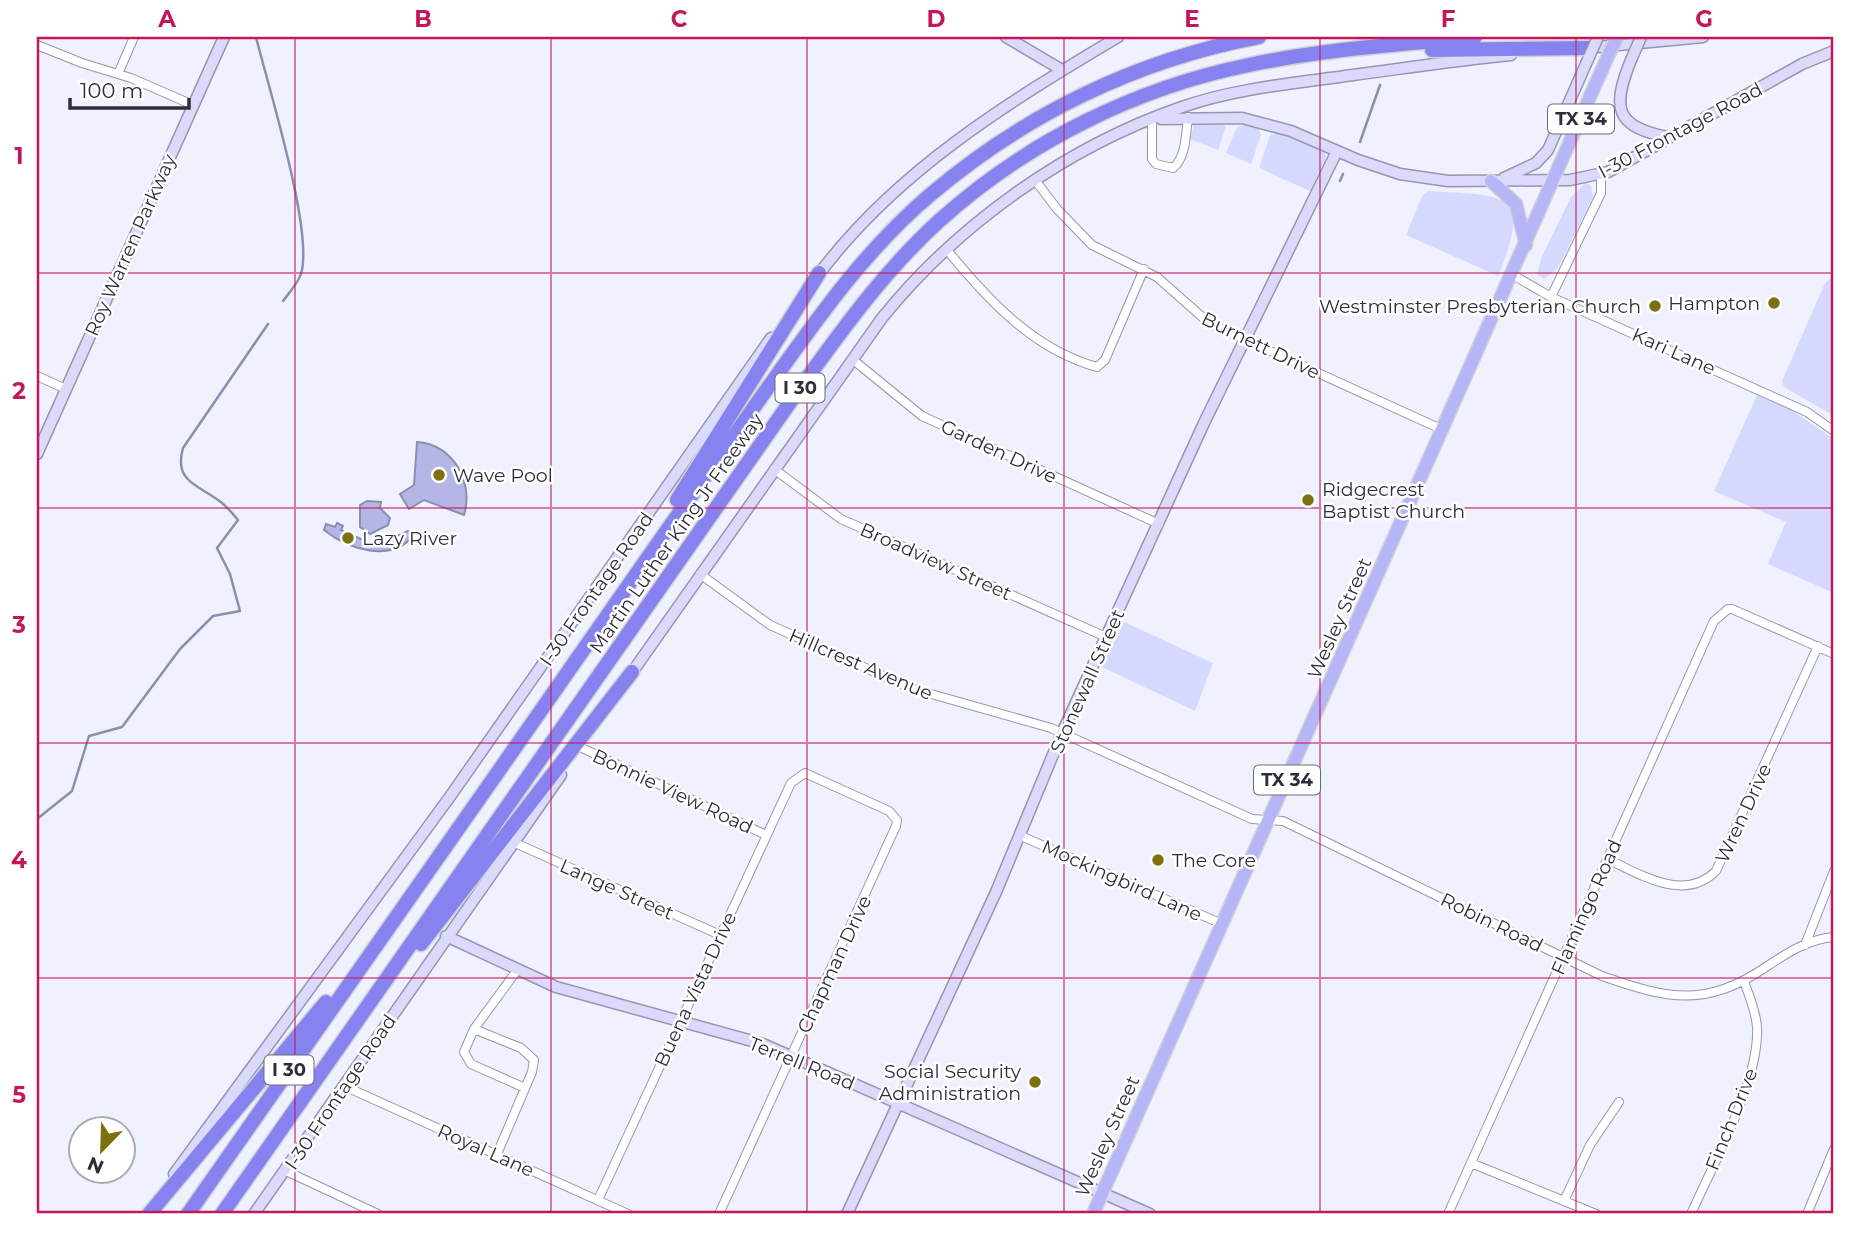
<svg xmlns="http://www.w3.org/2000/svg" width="1871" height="1251" viewBox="0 0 1871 1251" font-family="Montserrat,sans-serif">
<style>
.green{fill:#d6d9fe}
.water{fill:#b4b7e5;stroke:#8c8eb1;stroke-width:2}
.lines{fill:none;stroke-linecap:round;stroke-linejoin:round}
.stream{stroke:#8c8eb1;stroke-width:2.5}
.street-casing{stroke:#9496b2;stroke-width:10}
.secondary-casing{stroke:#9496b2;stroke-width:13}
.primary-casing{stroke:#d1d1d3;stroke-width:15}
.highway-casing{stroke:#d1d1d3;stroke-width:17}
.street{stroke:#fff;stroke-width:8}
.secondary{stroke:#dbdafb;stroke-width:10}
.primary{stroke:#b6b5f7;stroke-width:12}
.highway{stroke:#8683f1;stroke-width:14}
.secondary-bridge-casing{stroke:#9496b2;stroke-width:13;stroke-linecap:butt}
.primary-bridge-casing{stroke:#d1d1d3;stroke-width:15;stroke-linecap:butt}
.secondary-bridge{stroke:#dbdafb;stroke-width:10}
.primary-bridge{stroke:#b6b5f7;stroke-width:12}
.grid{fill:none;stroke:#c2185b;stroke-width:2;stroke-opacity:0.55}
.poi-dot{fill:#7c7010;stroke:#fff;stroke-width:2.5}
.labels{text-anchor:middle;stroke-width:5;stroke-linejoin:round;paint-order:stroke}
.shield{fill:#fff;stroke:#6c6d74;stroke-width:2}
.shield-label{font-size:18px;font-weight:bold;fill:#2d2e39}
.street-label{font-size:19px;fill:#2d2e39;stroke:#fff}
.poi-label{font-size:19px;fill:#2d2e39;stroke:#fff;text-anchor:start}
.neatline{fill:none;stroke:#c2185b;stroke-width:2.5}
.grid-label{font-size:23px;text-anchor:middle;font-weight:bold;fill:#c2185b}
</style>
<rect width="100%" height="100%" fill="#f0f1fe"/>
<!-- green -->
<path class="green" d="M1219,122L1226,127L1218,150L1190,139L1194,125Z
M1246,125L1258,127L1261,135L1251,164L1226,153L1237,127Z
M1281,132L1325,153L1326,158L1310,191L1259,168L1270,135Z
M1586,182L1591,186L1593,197L1558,268L1544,279L1537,274L1542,256L1571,197Z
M1428,191C1504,196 1534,189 1498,276L1406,235L1422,196Z
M1834,276V416L1784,387L1782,381L1825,283Z
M1757,395L1791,410L1834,439V593L1768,564L1786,522L1714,491Z
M1124,622L1213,663L1195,711L1102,667Z"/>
<!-- water -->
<path class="water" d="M417,442C453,444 474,482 464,515L424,500L409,509L400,494L414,485Z
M367,501L381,502L380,508L390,518L388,525L370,534L360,527V505Z
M337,523L343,526L341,530L376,546L408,531L414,535C391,563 349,550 324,530L326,524L335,527Z"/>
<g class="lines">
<!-- stream -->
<path class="stream" d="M256,37C268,86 314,232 301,274C298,283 289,293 283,301
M1360,142L1380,85
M1340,181L1343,174
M37,819L72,791L89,736L122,727L180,649L213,616L240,611L230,574L217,548L238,520C233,514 228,508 222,503C200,485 173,483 183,448L268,324"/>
<!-- street casing -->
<g class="street-casing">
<path id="street" d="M37,45L82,63L131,78L193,105
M118,74L134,37
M1152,120V159L1156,164L1173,168C1186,158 1186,133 1188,117
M1035,180L1057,209L1092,245L1157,277L1209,323L1443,430
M947,250C988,300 1033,349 1097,367L1105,360L1144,269
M1513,275L1551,297L1807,412L1834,431
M1551,297L1601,193V175
M852,359L922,416L1159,524
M37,376L66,389
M774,469L841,519L1106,637
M700,574L770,625L910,688L1051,728L1252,819L1283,821L1602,976C1668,999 1705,1008 1766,967C1787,953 1808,939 1834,937
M580,747L766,835
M1021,836L1222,924
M513,842L720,935
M1607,859C1640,874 1684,903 1716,871L1818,646
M1805,945L1834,871
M518,969L474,1029L464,1052L471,1064L525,1088
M474,1029L521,1048L534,1060L532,1072L497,1154
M344,1086L628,1214
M1471,1163L1596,1214
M286,1171L378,1214
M598,1200L791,783L805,773L889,811L897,820L896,826L719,1214
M1564,1201L1590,1145L1619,1102
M1448,1214L1714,621L1728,609H1732L1834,654
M1691,1214C1713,1164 1760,1080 1757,1027C1756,1011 1749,996 1744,981
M1807,1214L1834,1149"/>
</g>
<!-- secondary casing -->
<g class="secondary-casing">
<path id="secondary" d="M1006,37L1062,70
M1587,48L1703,37
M1631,60C1612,107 1614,127 1668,137
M1161,119L1242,118L1291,131L1358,160L1400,174L1448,181L1570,180L1608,172L1802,64L1834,51
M1504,178L1536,163L1548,150L1589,57
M816,278C894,172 1007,103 1118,37
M37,454L224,37
M628,678L882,318C958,224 1066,147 1182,107C1236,88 1297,83 1353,75C1406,68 1459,60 1511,55
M446,936L556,987L763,1044L1150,1214
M174,1174L449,798L771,338
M254,1214L561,775
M847,1214L996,892L1062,733L1204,423L1337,151"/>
</g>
<!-- primary casing -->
<g class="primary-casing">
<path id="primary" d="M1491,181L1516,204L1526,245
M1093,1214L1608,56"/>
</g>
<!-- highway casing -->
<g class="highway-casing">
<path id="highway" d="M1432,50L1588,48
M677,500L819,273
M421,944L632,672
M149,1214L326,1002
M188,1214C341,998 492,780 644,563C685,505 726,446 767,389C817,319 865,250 930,195C1025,114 1137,60 1259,37
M222,1214L800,388C842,330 885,270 939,221C1025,143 1135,88 1249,65C1323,49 1400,45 1475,37"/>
</g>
<!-- street -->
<use href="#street" class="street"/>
<!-- secondary -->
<use href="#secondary" class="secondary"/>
<!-- primary -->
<use href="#primary" class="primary"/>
<!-- highway -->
<use href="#highway" class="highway"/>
<!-- secondary-bridge casing -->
<g class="secondary-bridge-casing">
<path id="secondary-bridge" d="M1589,57L1598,37
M1631,60L1641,37"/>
</g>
<!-- primary-bridge casing -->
<g class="primary-bridge-casing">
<path id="primary-bridge" d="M1608,56L1617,37"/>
</g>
<!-- secondary-bridge -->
<use href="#secondary-bridge" class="secondary-bridge"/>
<!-- primary-bridge -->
<use href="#primary-bridge" class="primary-bridge"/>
</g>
<!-- grid -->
<path class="grid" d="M295,37V1214M551,37V1214M807,37V1214M1064,37V1214M1320,37V1214M1576,37V1214M37,273H1834M37,508H1834M37,743H1834M37,978H1834"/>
<!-- markers -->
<g class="poi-dot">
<circle cx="1774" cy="303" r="7"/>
<circle cx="1655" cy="306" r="7"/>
<circle cx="439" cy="475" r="7"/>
<circle cx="1308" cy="500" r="7"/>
<circle cx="348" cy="538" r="7"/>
<circle cx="1158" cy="860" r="7"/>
<circle cx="1035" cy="1082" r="7"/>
</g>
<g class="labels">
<!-- shield labels -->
<g class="shield">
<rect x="1548" y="104.5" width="66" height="29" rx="5"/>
<rect x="775.5" y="373.5" width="49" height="29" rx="5"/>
<rect x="1254" y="765.5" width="66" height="29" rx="5"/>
<rect x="264.5" y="1055.5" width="49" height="29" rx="5"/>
</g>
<g class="shield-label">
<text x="1581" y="125">TX 34</text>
<text x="800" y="394">I 30</text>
<text x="1287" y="786">TX 34</text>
<text x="289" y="1076">I 30</text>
</g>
<!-- street labels -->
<g class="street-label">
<text transform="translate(1680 130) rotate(-28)" y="7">I-30 Frontage Road</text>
<text transform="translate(130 245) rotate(-66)" y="7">Roy Warren Parkway</text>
<text transform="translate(1261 345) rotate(26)" y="7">Burnett Drive</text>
<text transform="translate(1674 351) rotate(24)" y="7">Kari Lane</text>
<text transform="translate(999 451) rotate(25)" y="7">Garden Drive</text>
<text transform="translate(676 533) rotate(-55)" y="7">Martin Luther King Jr Freeway</text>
<text transform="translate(936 561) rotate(24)" y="7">Broadview Street</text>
<text transform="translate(596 589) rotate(-55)" y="7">I-30 Frontage Road</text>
<text transform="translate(1339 618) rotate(-66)" y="7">Wesley Street</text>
<text transform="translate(861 664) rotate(23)" y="7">Hillcrest Avenue</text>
<text transform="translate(1087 681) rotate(-66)" y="7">Stonewall Street</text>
<text transform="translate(673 791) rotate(25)" y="7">Bonnie View Road</text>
<text transform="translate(1743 813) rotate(-65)" y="7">Wren Drive</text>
<text transform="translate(1122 880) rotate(24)" y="7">Mockingbird Lane</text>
<text transform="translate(617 889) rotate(24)" y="7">Lange Street</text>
<text transform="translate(1586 907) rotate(-66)" y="7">Flamingo Road</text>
<text transform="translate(1492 922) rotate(26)" y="7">Robin Road</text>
<text transform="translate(834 964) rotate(-65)" y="7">Chapman Drive</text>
<text transform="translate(695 989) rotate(-65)" y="7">Buena Vista Drive</text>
<text transform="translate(802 1063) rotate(22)" y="7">Terrell Road</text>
<text transform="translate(340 1092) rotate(-56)" y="7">I-30 Frontage Road</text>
<text transform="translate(1731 1119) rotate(-68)" y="7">Finch Drive</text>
<text transform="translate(1107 1136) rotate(-66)" y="7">Wesley Street</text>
<text transform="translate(486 1150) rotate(24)" y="7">Royal Lane</text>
</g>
<!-- poi labels -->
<g class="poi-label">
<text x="1760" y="310" text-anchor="end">Hampton</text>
<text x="1641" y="313" text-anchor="end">Westminster Presbyterian Church</text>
<text x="453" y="482">Wave Pool</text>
<text x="1322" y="496">Ridgecrest<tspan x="1322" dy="22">Baptist Church</tspan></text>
<text x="362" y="545">Lazy River</text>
<text x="1172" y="867">The Core</text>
<text x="1021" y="1078" text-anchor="end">Social Security<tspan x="1021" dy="22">Administration</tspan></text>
</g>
</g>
<!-- border -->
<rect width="1871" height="1251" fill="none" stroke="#ffffff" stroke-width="77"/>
<!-- north arrow -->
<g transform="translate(102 1150) rotate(203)"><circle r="33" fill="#ffffff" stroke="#ababb0" stroke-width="2"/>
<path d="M0-5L12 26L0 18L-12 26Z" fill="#7c7010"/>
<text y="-10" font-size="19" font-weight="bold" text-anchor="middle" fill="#2d2e39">N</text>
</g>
<!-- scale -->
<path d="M70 98v10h119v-10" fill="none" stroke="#2d2e39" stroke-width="3.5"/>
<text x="80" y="98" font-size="21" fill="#2d2e39" stroke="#ffffff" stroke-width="5" paint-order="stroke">100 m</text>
<rect x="38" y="38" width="1794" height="1174" class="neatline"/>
<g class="grid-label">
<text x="167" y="27">A</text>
<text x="423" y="27">B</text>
<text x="679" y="27">C</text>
<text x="936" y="27">D</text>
<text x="1192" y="27">E</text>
<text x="1448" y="27">F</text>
<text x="1704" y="27">G</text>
<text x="19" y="164">1</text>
<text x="19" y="399">2</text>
<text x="19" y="633">3</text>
<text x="19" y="868">4</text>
<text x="19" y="1103">5</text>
</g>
</svg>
